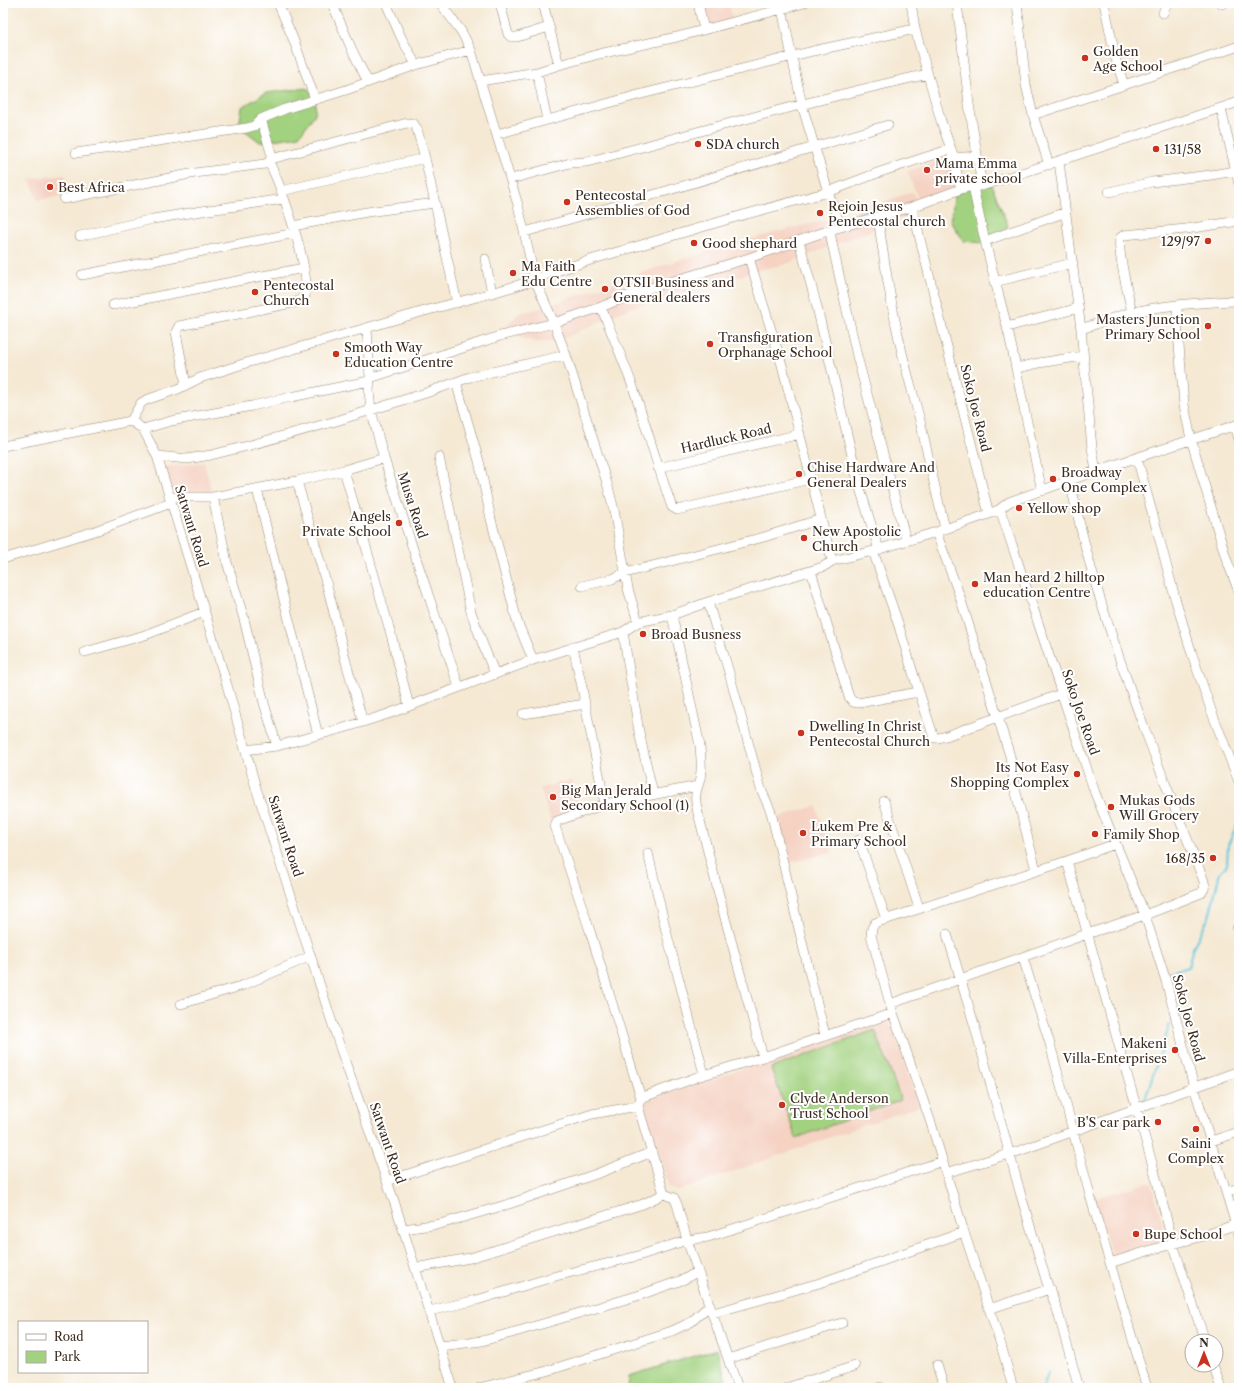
<svg xmlns="http://www.w3.org/2000/svg" width="1242" height="1391" viewBox="0 0 1242 1391" font-family="'Libre Caslon Text',serif">
<style>
.built{fill:#f5d2c2}
.green{fill:#a2d17f;stroke:#6e7e4e}
.lines{fill:none;stroke-linecap:round;stroke-linejoin:round}
.stream{stroke:#5fc5dd;stroke-width:2}
.minor-casing{stroke:#988a79;stroke-width:10}
.minor{stroke:#fff;stroke-width:9}
.poi-dot{fill:#c8321e;stroke:#fff;stroke-width:1.5}
.labels{text-anchor:middle;stroke-width:4;stroke-linejoin:round;paint-order:stroke}
.poi-label{font-size:13px;fill:#3b2a1e;stroke:#fff;text-anchor:start}
.street-label{font-size:13px;fill:#3b2a1e;stroke:#fff}
</style>
<rect width="100%" height="100%" fill="#fff"/>
<filter id="ink" filterUnits="userSpaceOnUse"><feTurbulence type="fractalNoise" baseFrequency=".025" numOctaves="2"/><feDisplacementMap in="SourceGraphic" scale="8" xChannelSelector="R" yChannelSelector="G"/><feConvolveMatrix kernelMatrix="1 2 1 2 8 2 1 2 1" color-interpolation-filters="sRGB"/></filter>
<filter id="wash" filterUnits="userSpaceOnUse"><feTurbulence type="fractalNoise" baseFrequency=".012" numOctaves="4" result="noise"/><feDisplacementMap in="SourceGraphic" scale="16" xChannelSelector="R" yChannelSelector="G"/><feGaussianBlur stdDeviation="0.9" result="paint"/><feColorMatrix in="noise" values="0 0 0 0 0 0 0 0 0 0 0 0 0 0 0 0 0 1.4 0 .05"/><feComposite in="paint" operator="in"/></filter>
<g filter="url(#wash)">
<rect width="100%" height="100%" fill="#f5e9d4"/>
<!-- built -->
<path class="built" d="M699,3H729L733,20L706,29Z
M946,158L956,188L919,201L907,171Z
M65,175L69,195L38,200L30,179Z
M913,192L918,205L905,217L786,264L750,272L721,284L700,288L627,309L556,342H538L521,338L506,326L518,314L550,305L667,264L776,232L830,219Z
M204,462L212,493L171,498L164,467Z
M571,780L580,811L551,822L540,788Z
M816,806L832,852L789,863L775,818Z
M889,1020L919,1106L678,1191L669,1187L644,1104L650,1099Z
M1151,1182L1169,1247L1114,1263L1095,1198Z"/>
<!-- green -->
<path class="green" d="M307,88L316,98L315,114L299,136L260,142L239,126L242,107L266,93Z
M970,184L992,185L1008,226L992,244L964,241L951,222L954,197Z
M875,1030L901,1100L796,1138L771,1068Z
M717,1349L728,1388H628L629,1376Z"/>
<g class="lines">
<!-- stream -->
<path class="stream" d="M1167,973L1188,967L1193,947L1209,917L1220,872L1227,865L1228,845L1239,821
M1144,1102L1170,1024
M1043,1388L1048,1373"/>
</g>
</g>
<g filter="url(#ink)">
<g class="lines">
<!-- minor casing -->
<g class="minor-casing">
<path id="minor" d="M278,3L294,41L315,99
M332,3L352,50L368,82
M386,3L401,37L416,65
M440,3L461,31L471,50
M500,3L508,34L511,37H517L549,27
M543,3L559,65
M698,3L704,30
M911,3L915,29
M957,3L969,104L982,186H973C982,234 995,280 1007,327C1014,354 1018,381 1024,408C1030,435 1036,463 1042,491
M1017,3L1026,85L1033,115L1049,165
M1222,4L1223,3
M782,9L804,3
M1163,13L1167,3
M537,72L547,120
M480,81L537,72L559,65L599,54L677,37L782,9L802,105L828,192L841,227
M1124,85L1239,46
M1221,109L1239,184
M1033,115L1124,85L1116,60L1104,3
M497,134L638,95L813,51L915,29L941,121L951,149
M76,153L247,128L254,126L261,119
M272,156L261,119L285,109L346,90L416,65L471,50L518,205L535,280L554,323L601,307L640,291L749,258
M953,158L977,156
M1059,162L1081,329
M511,179L570,163L587,162C700,131 813,100 928,74
M982,186L1239,102
M281,191L425,158
M1111,192H1109L1152,182L1211,175L1235,171
M64,199L195,173L265,164L269,162L272,156L275,158L407,123L414,124L417,129L425,158L457,303
M912,207L989,514L1000,509L1095,793L1145,915L1166,981L1194,1087L1239,1235
M878,217C884,261 891,305 901,348C907,374 915,399 921,425C929,459 936,494 945,528
M293,226L367,212L435,203
M830,230L832,243L857,356L906,540
M525,232L636,200L888,125
M80,236L153,219L202,211L284,199
M799,241L816,303L859,485L879,550
M985,241L1066,212
M485,259L492,293
M82,275L295,233
M994,282L1073,263
M113,305L304,268
M1177,305L1178,333L1184,405L1191,439L1226,558L1239,592
M601,307C612,334 624,362 634,390C647,429 658,468 672,507L677,510L810,479
M1132,313C1129,297 1117,251 1120,238L1124,235L1186,229L1239,221
M1007,327L1079,308
M367,328L370,378L369,391L371,410L384,458L412,546L459,687
M1017,368L1039,363L1083,356
M370,378L500,336L554,323L566,355
M456,382L479,461L491,519L517,621L533,660
M186,385L176,332L179,326L297,302L305,296C312,272 281,186 269,162
M131,421L141,403L146,400L178,389L200,378L246,363L421,312L492,293L535,280L547,274L597,258L736,217L828,192L880,172L951,149L961,189L973,186
M1235,426L1239,439
M143,429L171,421L252,406L291,397L369,381
M3,446L131,421L143,429L157,456L227,685L256,788L341,1050L395,1204L453,1388
M157,456L187,459L211,455L247,446L336,421L426,393L470,377L566,355L607,483L614,510L628,589L638,622
M439,457L471,612L483,645L495,674
M1137,458L1159,537L1175,598L1192,654L1211,710L1239,782
M658,468L800,434
M344,470L392,638L409,706
M1096,471L1092,448L1081,329C1099,323 1116,316 1134,312C1168,304 1204,302 1239,301
M297,481L329,593L346,662L363,722
M257,489L281,588L318,735
M169,497H213L297,481L344,470L384,458
M213,497L227,562L244,619L264,703L277,746
M1000,509L1009,502L1096,471L1239,424
M936,532L959,594L1010,756L1015,789L1036,870
M873,551L897,620L913,673L934,738H938L946,736L1061,694
M3,559L95,531L171,503
M832,561L782,365L749,258L830,230L912,207L961,189
M811,571L849,697L853,702L858,703L919,692
M582,586L612,579L625,573L764,537L821,519
M672,615L700,746C701,760 703,772 698,786
M623,632L638,622L672,615L708,602
M573,647L582,687L585,704
M85,652L145,635L204,612
M523,714L585,704L605,804
M245,750L277,746L344,728L388,714L533,660L623,632L639,732L653,794
M884,801L919,908
M859,840L886,919
M1115,844L1067,861L1154,1170L1173,1244L1205,1341
M648,853L666,931L704,1074
M1237,928L1239,934
M947,934L975,1027L1020,1192L1047,1283L1057,1309L1079,1388
M1023,958L1050,1044L1091,1199L1110,1263
M181,1004L244,985L311,956
M890,1004L871,935L872,928L875,923L1067,861
M893,1013L890,1004L1087,934L1145,915L1201,893C1208,887 1203,879 1200,871C1163,779 1127,687 1098,592C1087,556 1078,518 1070,481
M825,1035L809,971L771,812L761,789L728,669L708,602L823,567L832,561L873,551L936,532L989,514
M641,1098L590,931L555,826L557,821L605,804L698,786C694,795 696,804 698,813L725,918L763,1057
M638,1106L641,1098L697,1077L763,1057L893,1013L931,1123L964,1232L1001,1345L1013,1388
M1211,1141L1239,1132
M946,1173L1019,1151L1239,1071
M387,1181L592,1114L638,1106L664,1194L674,1198L677,1204L687,1240L738,1388
M1226,1192L1239,1188
M403,1229L440,1224L509,1204L599,1173L652,1152
M415,1268L470,1258L643,1204L664,1194
M989,1309L1050,1289
M429,1311L477,1300L556,1276L638,1256L687,1240L708,1237L943,1161
M713,1313L823,1282L964,1232
M440,1346L482,1341L522,1330L640,1295L685,1279L698,1271
M728,1359L842,1323
M937,1365L944,1388
M1213,1365L1221,1388
M880,1387V1388
M479,1388L547,1371L672,1331L691,1322L710,1305
M786,1388L855,1366
M1147,1388L1110,1263L1154,1249L1204,1236L1239,1223"/>
</g>
<!-- minor -->
<use href="#minor" class="minor"/>
</g>
</g>
<!-- markers -->
<g class="poi-dot">
<circle cx="1085" cy="58" r="4"/>
<circle cx="698" cy="144" r="4"/>
<circle cx="1156" cy="149" r="4"/>
<circle cx="927" cy="170" r="4"/>
<circle cx="50" cy="187" r="4"/>
<circle cx="567" cy="202" r="4"/>
<circle cx="820" cy="213" r="4"/>
<circle cx="1208" cy="241" r="4"/>
<circle cx="694" cy="243" r="4"/>
<circle cx="513" cy="273" r="4"/>
<circle cx="605" cy="289" r="4"/>
<circle cx="255" cy="292" r="4"/>
<circle cx="1208" cy="326" r="4"/>
<circle cx="710" cy="344" r="4"/>
<circle cx="336" cy="354" r="4"/>
<circle cx="799" cy="474" r="4"/>
<circle cx="1053" cy="479" r="4"/>
<circle cx="1019" cy="508" r="4"/>
<circle cx="399" cy="523" r="4"/>
<circle cx="804" cy="538" r="4"/>
<circle cx="975" cy="584" r="4"/>
<circle cx="643" cy="634" r="4"/>
<circle cx="801" cy="733" r="4"/>
<circle cx="1077" cy="774" r="4"/>
<circle cx="553" cy="797" r="4"/>
<circle cx="1111" cy="807" r="4"/>
<circle cx="803" cy="833" r="4"/>
<circle cx="1095" cy="834" r="4"/>
<circle cx="1213" cy="858" r="4"/>
<circle cx="1175" cy="1050" r="4"/>
<circle cx="782" cy="1105" r="4"/>
<circle cx="1158" cy="1122" r="4"/>
<circle cx="1196" cy="1129" r="4"/>
<circle cx="1136" cy="1234" r="4"/>
</g>
<g class="labels">
<!-- poi labels -->
<g class="poi-label">
<text x="1093" y="56">Golden<tspan x="1093" dy="15">Age School</tspan></text>
<text x="706" y="149">SDA church</text>
<text x="1164" y="154">131/58</text>
<text x="935" y="168">Mama Emma<tspan x="935" dy="15">private school</tspan></text>
<text x="58" y="192">Best Africa</text>
<text x="575" y="200">Pentecostal<tspan x="575" dy="15">Assemblies of God</tspan></text>
<text x="828" y="211">Rejoin Jesus<tspan x="828" dy="15">Pentecostal church</tspan></text>
<text x="1200" y="246" text-anchor="end">129/97</text>
<text x="702" y="248">Good shephard</text>
<text x="521" y="271">Ma Faith<tspan x="521" dy="15">Edu Centre</tspan></text>
<text x="613" y="287">OTSII Business and<tspan x="613" dy="15">General dealers</tspan></text>
<text x="263" y="290">Pentecostal<tspan x="263" dy="15">Church</tspan></text>
<text x="1200" y="324" text-anchor="end">Masters Junction<tspan x="1200" dy="15">Primary School</tspan></text>
<text x="718" y="342">Transfiguration<tspan x="718" dy="15">Orphanage School</tspan></text>
<text x="344" y="352">Smooth Way<tspan x="344" dy="15">Education Centre</tspan></text>
<text x="807" y="472">Chise Hardware And<tspan x="807" dy="15">General Dealers</tspan></text>
<text x="1061" y="477">Broadway<tspan x="1061" dy="15">One Complex</tspan></text>
<text x="1027" y="513">Yellow shop</text>
<text x="391" y="521" text-anchor="end">Angels<tspan x="391" dy="15">Private School</tspan></text>
<text x="812" y="536">New Apostolic<tspan x="812" dy="15">Church</tspan></text>
<text x="983" y="582">Man heard 2 hilltop<tspan x="983" dy="15">education Centre</tspan></text>
<text x="651" y="639">Broad Busness</text>
<text x="809" y="731">Dwelling In Christ<tspan x="809" dy="15">Pentecostal Church</tspan></text>
<text x="1069" y="772" text-anchor="end">Its Not Easy<tspan x="1069" dy="15">Shopping Complex</tspan></text>
<text x="561" y="795">Big Man Jerald<tspan x="561" dy="15">Secondary School (1)</tspan></text>
<text x="1119" y="805">Mukas Gods<tspan x="1119" dy="15">Will Grocery</tspan></text>
<text x="811" y="831">Lukem Pre &amp;<tspan x="811" dy="15">Primary School</tspan></text>
<text x="1103" y="839">Family Shop</text>
<text x="1205" y="863" text-anchor="end">168/35</text>
<text x="1167" y="1048" text-anchor="end">Makeni<tspan x="1167" dy="15">Villa-Enterprises</tspan></text>
<text x="790" y="1103">Clyde Anderson<tspan x="790" dy="15">Trust School</tspan></text>
<text x="1150" y="1127" text-anchor="end">B'S car park</text>
<text x="1196" y="1148" text-anchor="middle">Saini<tspan x="1196" dy="15">Complex</tspan></text>
<text x="1144" y="1239">Bupe School</text>
</g>
<!-- street labels -->
<g class="street-label">
<text transform="translate(976 408) rotate(76)" y="5">Soko Joe Road</text>
<text transform="translate(726 438) rotate(-13)" y="5">Hardluck Road</text>
<text transform="translate(413 505) rotate(72)" y="5">Musa Road</text>
<text transform="translate(192 526) rotate(73)" y="5">Satwant Road</text>
<text transform="translate(1081 712) rotate(71)" y="5">Soko Joe Road</text>
<text transform="translate(286 836) rotate(72)" y="5">Satwant Road</text>
<text transform="translate(1189 1018) rotate(75)" y="5">Soko Joe Road</text>
<text transform="translate(388 1143) rotate(71)" y="5">Satwant Road</text>
</g>
</g>
<!-- margin -->
<rect width="1242" height="1391" fill="none" stroke="#fff" stroke-width="16"/>
<!-- legend -->
<rect x="18" y="1321" width="130" height="52" fill="#ffffff" stroke="#b1aaa5"/>
<rect x="26" y="1334" width="20" height="6" fill="#ffffff" stroke="#b1aaa5"/>
<text x="54" y="1341" font-size="12" fill="#3b2a1e">Road</text>
<rect x="26" y="1351" width="20" height="12" fill="#a2d17f" stroke="#b1aaa5"/>
<text x="54" y="1361" font-size="12" fill="#3b2a1e">Park</text>
<!-- north arrow -->
<g transform="translate(1204 1353)"><circle r="19" fill="#ffffff" stroke="#b1aaa5"/>
<path d="M0-3L7 15L0 10L-7 15Z" fill="#c8321e"/>
<text y="-6" font-size="11" font-weight="bold" text-anchor="middle" fill="#3b2a1e">N</text>
</g>
</svg>
